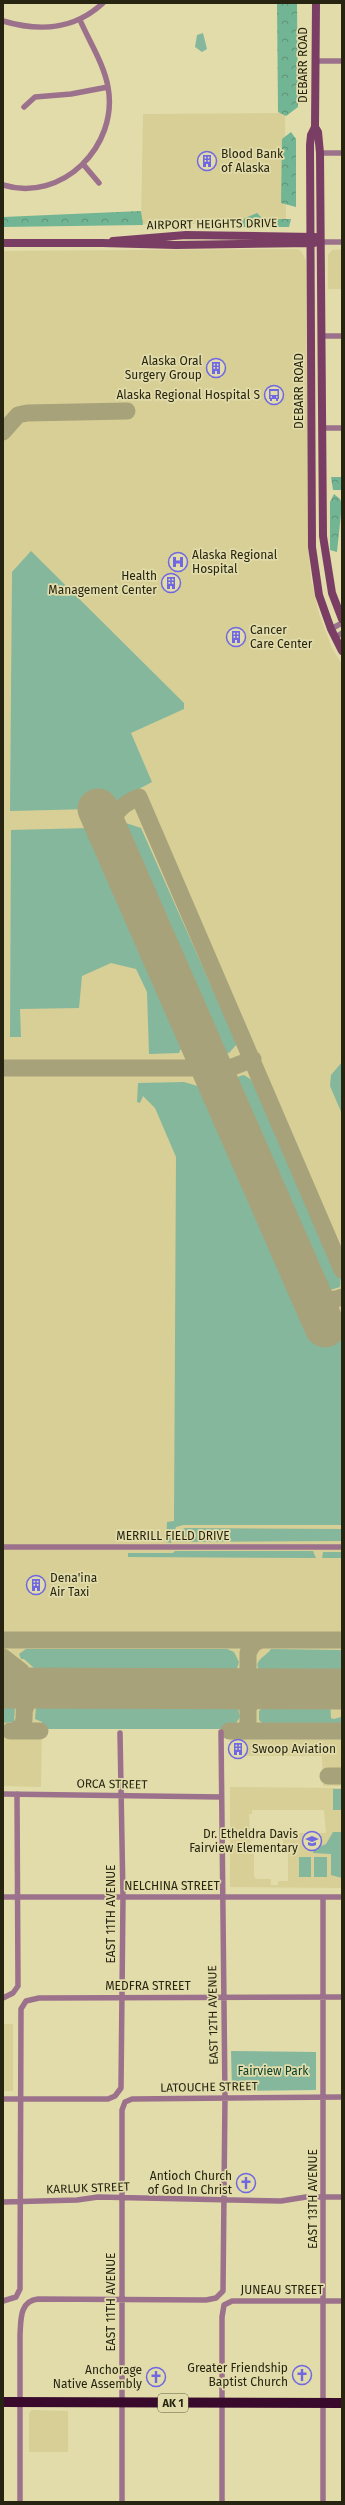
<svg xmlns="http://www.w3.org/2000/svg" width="345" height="2505" viewBox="0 0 345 2505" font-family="'Fira Sans',sans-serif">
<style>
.built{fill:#d7cf96;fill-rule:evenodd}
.green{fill:#85b79d}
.forest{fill:url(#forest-crowns)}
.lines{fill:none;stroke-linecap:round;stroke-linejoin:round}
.taxiway{stroke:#a7a27a;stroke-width:17}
.runway{stroke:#a7a27a;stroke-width:41}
.street{stroke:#9c718b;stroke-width:5.5}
.secondary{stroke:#7a3e65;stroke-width:8}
.highway{stroke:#3a0a2c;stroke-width:10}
.labels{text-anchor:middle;stroke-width:3.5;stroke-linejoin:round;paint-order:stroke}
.shield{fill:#e2dcab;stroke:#5f5c3f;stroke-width:1}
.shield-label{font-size:11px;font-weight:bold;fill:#272511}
.street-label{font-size:12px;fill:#272511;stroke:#e2dcab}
.poi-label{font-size:12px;fill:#272511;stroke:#e2dcab;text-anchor:end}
.park-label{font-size:12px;fill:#08412b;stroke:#e2dcab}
</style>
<defs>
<pattern id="forest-crowns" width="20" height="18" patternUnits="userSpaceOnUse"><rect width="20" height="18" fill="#72b594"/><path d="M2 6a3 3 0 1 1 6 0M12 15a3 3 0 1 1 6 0" fill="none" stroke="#5e9377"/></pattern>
</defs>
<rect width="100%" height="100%" fill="#e2dcab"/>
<!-- built -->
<path class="built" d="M285,113L286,223L141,224L143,114Z
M297,249L301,251L306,260L308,546L311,579L319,614L332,648L342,664V1786H323L322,1756H231L229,1729H42L41,1787L3,1786V251Z
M342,249V289H328V255L332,250Z
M230,1787L342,1788V1888L230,1887ZM252,1810H324L326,1833H283V1850L288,1854V1881H278V1885H271V1879H256L254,1876V1854H248V1850H251L249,1814H252Z
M3,2024H13V2091H3Z
M32,2410L68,2411V2452H29V2413Z"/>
<!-- green -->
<path class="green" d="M203,33L207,49L202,52L195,47L197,35Z
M31,551L184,703V709L131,733L152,782L107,806L92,809L10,811L12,572Z
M126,823L141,828L237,1044L229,1053H222L216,1049L125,842L123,828Z
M89,828L92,829L186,1038L179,1053L149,1054L147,992L136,969L111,963L82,976L79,1008L20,1009L21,1037H10L11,830Z
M342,1062V1114L330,1086L331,1075Z
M244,1075L252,1080L341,1275L340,1287L330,1290L324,1286L233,1087C233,1080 237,1076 244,1075Z
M184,1082L201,1087L208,1096L313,1332L342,1320V1525H183L176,1527L171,1543L166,1542L167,1522L174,1521L176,1157L155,1108L143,1096L140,1103L137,1102L138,1083Z
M185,1528L342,1529V1541L176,1542V1537L181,1530Z
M175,1551H313L316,1558L128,1557V1553H173Z
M323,1552H342V1558H322Z
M26,1649H227L234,1652L239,1662L236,1672L228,1676L54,1675L34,1668L24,1659H21L19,1654Z
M271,1649L342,1650V1676H267C246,1663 265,1658 271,1649Z
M330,1702L331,1718L334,1719L341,1717L342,1704V1724L262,1723L259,1720V1711L269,1703Z
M3,1703H12L15,1707L14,1722L3,1723Z
M47,1703H227L238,1708L240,1717L234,1726H229V1729H42V1722L35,1719L36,1707Z
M333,1789H342V1810H333Z
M333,1832H342V1878L331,1875V1854L313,1853L314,1849L326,1844Z
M299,1857H311V1877H299Z
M314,1857H327V1877H314Z
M231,2051L316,2052V2090L232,2091Z"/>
<!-- forest -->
<path class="forest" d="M277,3H297L298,107L286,116L278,112Z
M291,132L296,139V207L281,203L282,139Z
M141,211L143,225L3,227V217Z
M257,213L263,219H291L289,227H237L245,218Z
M331,477H342V490H333Z
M334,494L340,499L342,504L337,552L330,550V502Z"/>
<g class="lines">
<!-- taxiway -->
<path class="taxiway" d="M3,432L18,415L27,413L127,411
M118,856C112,825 106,811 139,797L342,1270
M3,1068H230L253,1059
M302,1273C312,1288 321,1306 342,1297
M3,1640H342
M3,1657L21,1671L25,1679L24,1720L21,1727L13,1731
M3,1689C15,1691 22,1697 25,1709
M225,1689L241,1695L248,1709
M25,1709C29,1693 40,1690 55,1689
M248,1709C253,1694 262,1691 276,1689
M10,1731H40
M229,1731H342
M248,1731V1653L253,1644L260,1640
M328,1776H342"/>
<!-- runway -->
<path class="runway" d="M98,809L325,1327
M3,1688L342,1689"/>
<!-- street -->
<path class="street" d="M3,21C40,32 74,30 103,3
M316,61H342
M24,107L35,97L71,94L108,87
M320,153H342
M83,164L99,183
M3,185C62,203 119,146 108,87C104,64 89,41 80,20
M321,242H342
M322,336H342
M323,428H342
M331,629L342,623
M335,638L342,633
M3,1547H342
M3,1794L221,1797
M3,1897H342
M3,1998L13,1993L18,1986L17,1794
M3,2099H108L115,2096L121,2088L123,1897L120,1733
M3,2202L77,2200L98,2197L281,2201L306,2197H342
M3,2301L16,2297L20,2289L21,2009L26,2001L39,1998L342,1997
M20,2502V2335C21,2321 19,2301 38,2299L206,2300L216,2298L223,2291L225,2097L221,1732
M122,2502V2110L125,2102L132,2099L342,2097
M222,2502V2317L224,2305L232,2301H342
M323,2502V1897"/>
<!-- secondary -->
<path class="secondary" d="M316,3L315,127L311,135L310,145L312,547L319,595L331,629L342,651
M315,127L318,132L320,153L323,536L332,593L342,619
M113,241L186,235L315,237
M3,243H102L176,245L314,243"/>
<!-- highway -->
<path class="highway" d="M3,2402L342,2403"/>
</g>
<!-- icons -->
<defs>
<g id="building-ring" transform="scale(1)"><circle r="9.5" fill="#e2dcab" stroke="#6f68e2" stroke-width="1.5"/><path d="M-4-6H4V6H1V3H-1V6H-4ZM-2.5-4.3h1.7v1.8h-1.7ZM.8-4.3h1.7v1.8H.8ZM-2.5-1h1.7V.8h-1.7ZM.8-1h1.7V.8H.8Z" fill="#6f68e2"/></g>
<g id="bus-ring" transform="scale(1)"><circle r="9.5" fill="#e2dcab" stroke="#6f68e2" stroke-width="1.5"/><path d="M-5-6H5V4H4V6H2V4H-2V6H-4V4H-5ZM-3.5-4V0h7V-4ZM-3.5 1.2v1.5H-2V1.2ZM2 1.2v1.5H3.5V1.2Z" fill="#6f68e2"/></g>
<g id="hospital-ring" transform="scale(1)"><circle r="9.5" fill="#e2dcab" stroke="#6f68e2" stroke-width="1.5"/><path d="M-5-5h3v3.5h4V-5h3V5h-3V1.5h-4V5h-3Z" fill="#6f68e2"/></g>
<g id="school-ring" transform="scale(1)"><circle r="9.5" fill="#e2dcab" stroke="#6f68e2" stroke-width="1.5"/><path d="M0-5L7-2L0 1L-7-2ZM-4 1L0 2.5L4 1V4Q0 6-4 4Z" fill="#6f68e2"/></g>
<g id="church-ring" transform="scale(1)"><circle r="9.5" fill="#e2dcab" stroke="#6f68e2" stroke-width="1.5"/><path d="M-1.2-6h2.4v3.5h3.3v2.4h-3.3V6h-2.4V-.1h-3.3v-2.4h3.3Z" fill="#6f68e2"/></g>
</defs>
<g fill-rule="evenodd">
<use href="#building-ring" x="207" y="161"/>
<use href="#building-ring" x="216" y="368"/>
<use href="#bus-ring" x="274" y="395"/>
<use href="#hospital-ring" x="178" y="562"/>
<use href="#building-ring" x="171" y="583"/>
<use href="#building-ring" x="236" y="637"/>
<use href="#building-ring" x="36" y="1585"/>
<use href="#building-ring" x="238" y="1749"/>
<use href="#school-ring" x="312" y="1841"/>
<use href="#church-ring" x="246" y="2183"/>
<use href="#church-ring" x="302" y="2375"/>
<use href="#church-ring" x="156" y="2377"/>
</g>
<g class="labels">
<!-- shield labels -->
<rect class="shield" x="158" y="2394" width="30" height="18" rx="3"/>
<g class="shield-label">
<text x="173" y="2407">AK 1</text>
</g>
<!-- street labels -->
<g class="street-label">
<text transform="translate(303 65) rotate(-90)" y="4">DEBARR ROAD</text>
<text transform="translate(212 224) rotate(-1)" y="4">AIRPORT HEIGHTS DRIVE</text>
<text transform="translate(299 391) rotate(-90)" y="4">DEBARR ROAD</text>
<text x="173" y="1540">MERRILL FIELD DRIVE</text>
<text transform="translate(112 1784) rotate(1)" y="4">ORCA STREET</text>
<text x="172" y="1890">NELCHINA STREET</text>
<text transform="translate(111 1914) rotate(-90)" y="4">EAST 11TH AVENUE</text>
<text x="148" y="1990">MEDFRA STREET</text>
<text transform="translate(213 2015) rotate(-91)" y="4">EAST 12TH AVENUE</text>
<text transform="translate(209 2087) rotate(-1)" y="4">LATOUCHE STREET</text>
<text transform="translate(88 2188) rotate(-2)" y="4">KARLUK STREET</text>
<text transform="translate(313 2199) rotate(-90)" y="4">EAST 13TH AVENUE</text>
<text x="282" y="2294">JUNEAU STREET</text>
<text transform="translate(111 2302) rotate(-90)" y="4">EAST 11TH AVENUE</text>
</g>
<!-- poi labels -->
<g class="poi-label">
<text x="221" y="158" text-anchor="start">Blood Bank<tspan x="221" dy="14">of Alaska</tspan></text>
<text x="202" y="365">Alaska Oral<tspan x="202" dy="14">Surgery Group</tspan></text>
<text x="260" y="399">Alaska Regional Hospital S</text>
<text x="192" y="559" text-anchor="start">Alaska Regional<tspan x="192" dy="14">Hospital</tspan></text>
<text x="157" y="580">Health<tspan x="157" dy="14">Management Center</tspan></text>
<text x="250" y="634" text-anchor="start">Cancer<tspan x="250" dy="14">Care Center</tspan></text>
<text x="50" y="1582" text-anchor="start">Dena'ina<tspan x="50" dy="14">Air Taxi</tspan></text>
<text x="252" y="1753" text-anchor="start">Swoop Aviation</text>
<text x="298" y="1838">Dr. Etheldra Davis<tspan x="298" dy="14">Fairview Elementary</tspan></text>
<text x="232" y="2180">Antioch Church<tspan x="232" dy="14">of God In Christ</tspan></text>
<text x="288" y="2372">Greater Friendship<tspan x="288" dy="14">Baptist Church</tspan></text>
<text x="142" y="2374">Anchorage<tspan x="142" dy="14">Native Assembly</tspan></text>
</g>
<!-- park labels -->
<g class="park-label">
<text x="273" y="2075">Fairview Park</text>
</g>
</g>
<!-- border -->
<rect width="345" height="2505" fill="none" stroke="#272511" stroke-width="8"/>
</svg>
